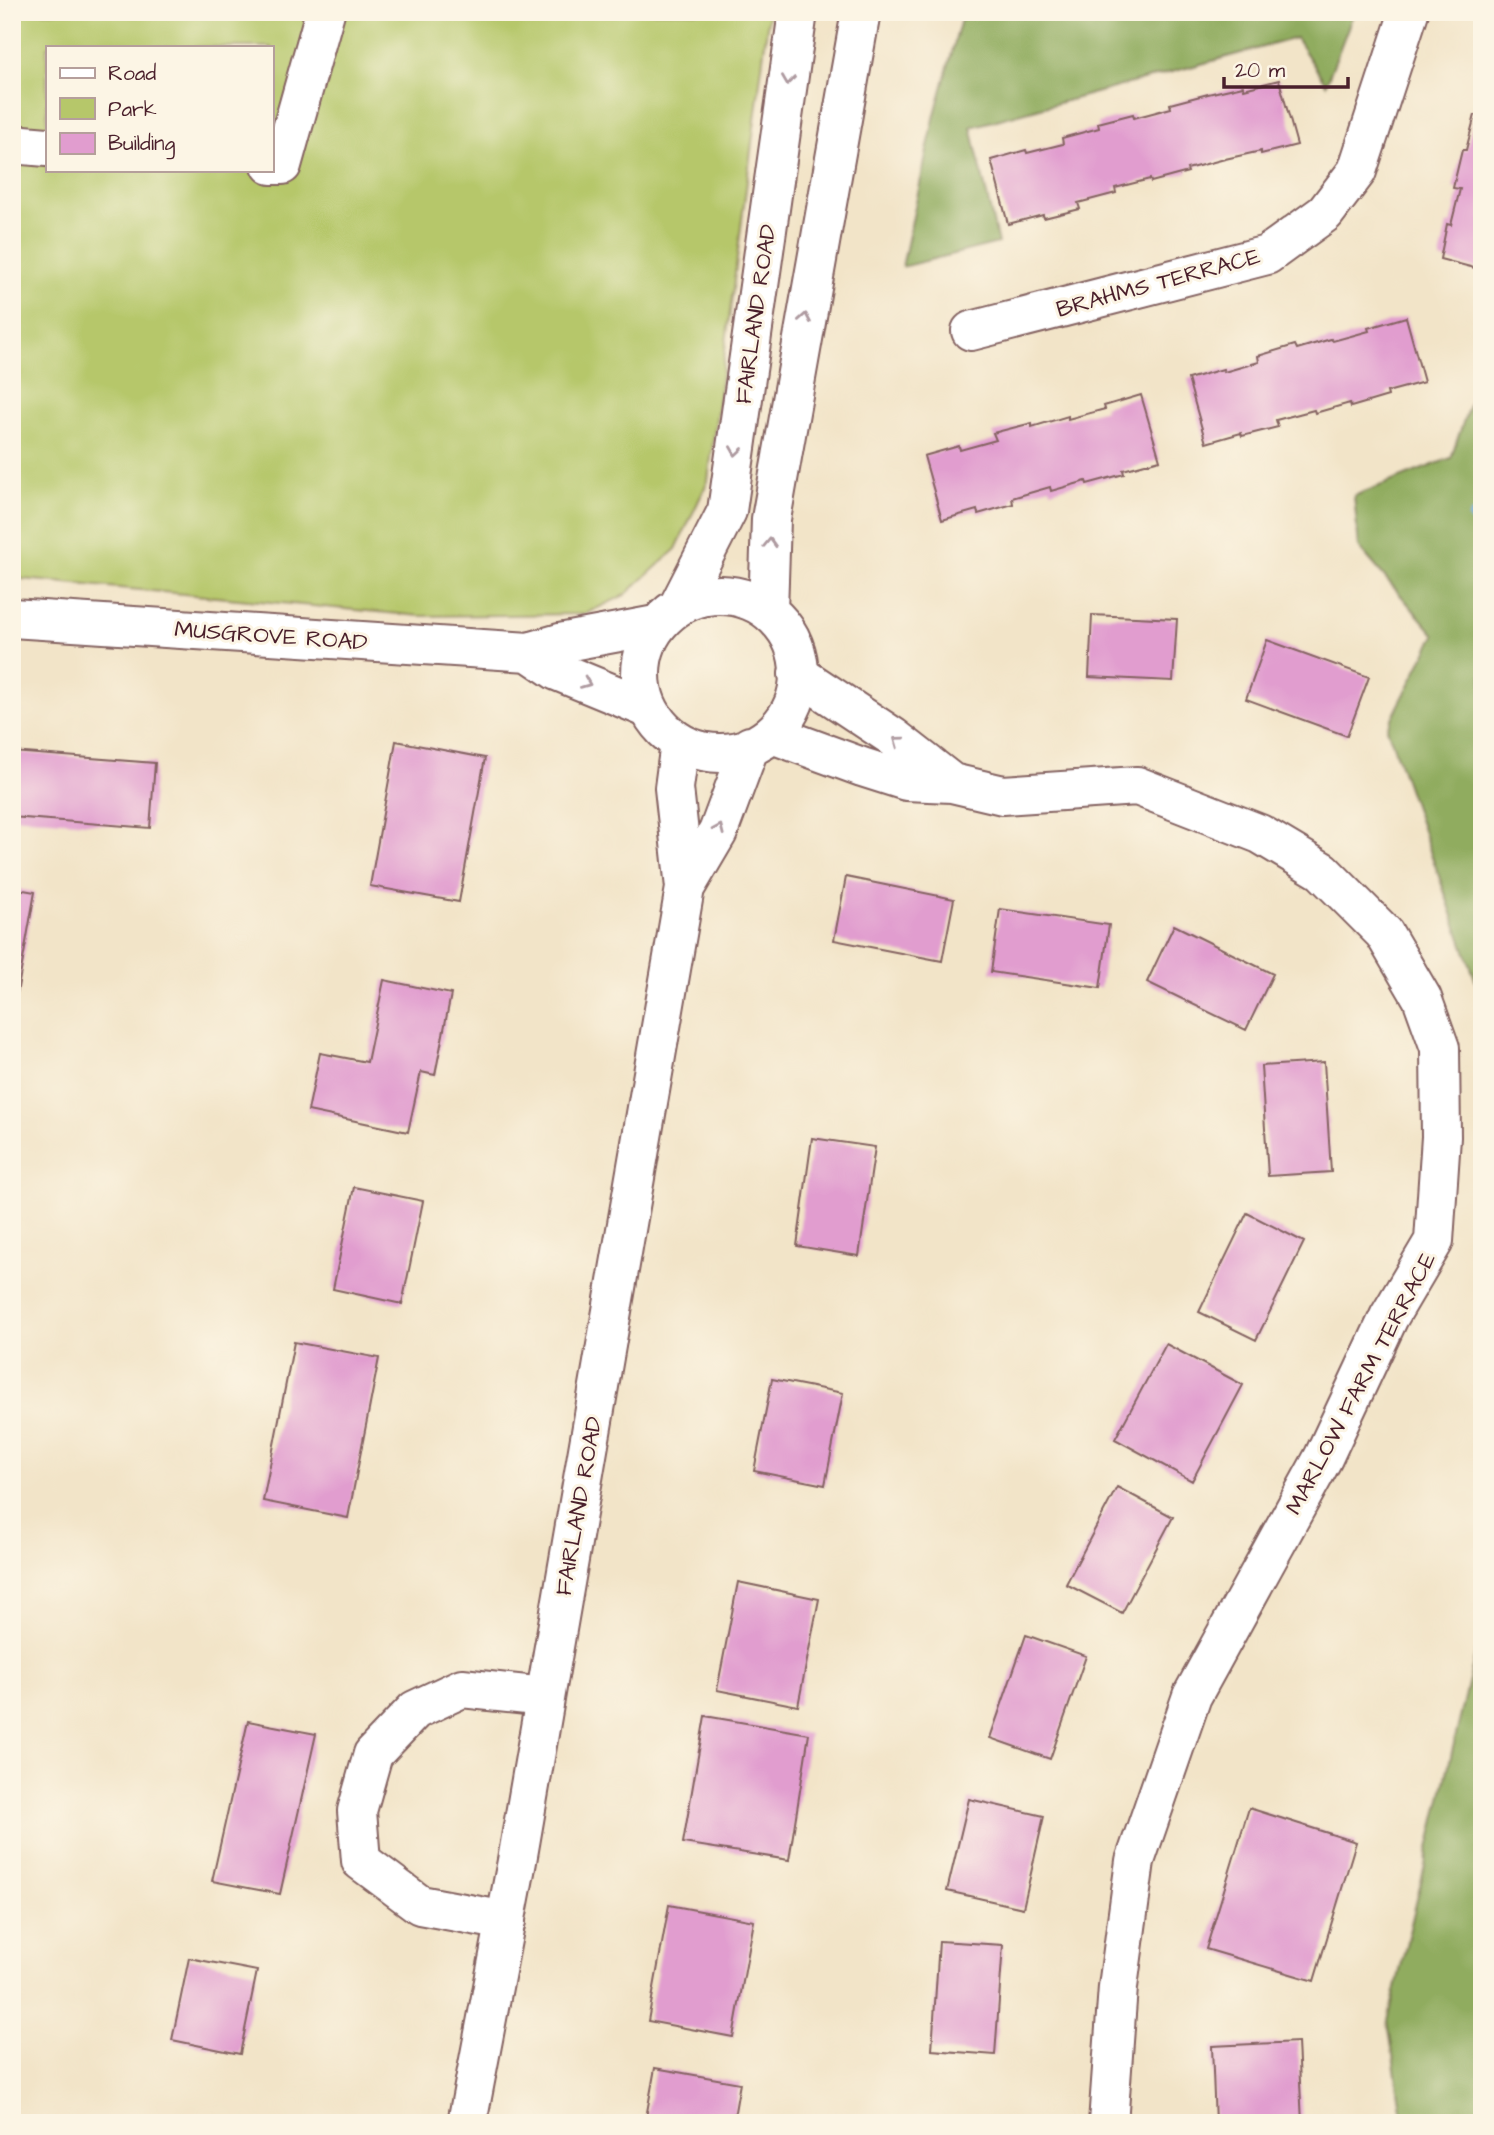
<svg xmlns="http://www.w3.org/2000/svg" width="1494" height="2135" viewBox="0 0 1494 2135" font-family="'Architects Daughter',sans-serif">
<style>
.green{fill:#b6c76a;stroke:#80734a;stroke-width:2;fill-rule:evenodd}
.forest{fill:#90ac5e;stroke:#6d6644;stroke-width:2}
.lines{fill:none;stroke-linecap:round;stroke-linejoin:round}
.stream{stroke:#6ea9df;stroke-width:12}
.building{fill:#e19dcf}
.minor-casing{stroke:#856462;stroke-width:42}
.major-casing{stroke:#856462;stroke-width:42}
.minor{stroke:#fff;stroke-width:38}
.major{stroke:#fff;stroke-width:38}
.oneway{stroke:#ae9aa0}
.labels{text-anchor:middle;stroke-width:6;stroke-linejoin:round;paint-order:stroke}
.street-label{font-size:23px;fill:#4a1f2b;stroke:#fcf5e5}
</style>
<rect width="100%" height="100%" fill="#fcf5e5"/>
<filter id="ink" filterUnits="userSpaceOnUse"><feTurbulence type="fractalNoise" baseFrequency=".0143" numOctaves="2"/><feDisplacementMap in="SourceGraphic" scale="14" xChannelSelector="R" yChannelSelector="G"/><feConvolveMatrix kernelMatrix="1 2 1 2 8 2 1 2 1" color-interpolation-filters="sRGB"/></filter>
<filter id="wash" filterUnits="userSpaceOnUse"><feTurbulence type="fractalNoise" baseFrequency=".00686" numOctaves="4" result="noise"/><feDisplacementMap in="SourceGraphic" scale="28" xChannelSelector="R" yChannelSelector="G"/><feGaussianBlur stdDeviation="1.57" result="paint"/><feColorMatrix in="noise" values="0 0 0 0 0 0 0 0 0 0 0 0 0 0 0 0 0 1.4 0 .05"/><feComposite in="paint" operator="in"/></filter>
<g filter="url(#wash)">
<rect width="100%" height="100%" fill="#f2e4c8"/>
<!-- green -->
<path class="green" d="M12,12H769L708,481L676,549L625,595L585,614L420,616L12,578ZM47,47H271V170H47Z"/>
<!-- forest -->
<path class="forest" d="M963,12H1354L1326,84L1296,38L971,127L998,243L902,267L935,114Z
M1482,367V999L1387,728L1435,635L1359,547L1354,496L1451,458Z
M1482,1649V2123H1403L1388,2021L1476,1651Z"/>
<g class="lines">
<!-- stream -->
<path class="stream" d="M1474,518L1482,524"/>
</g>
<g id="blocks">
<!-- building -->
<path class="building" d="M1279,80L1297,145L1261,154V151L1225,159L1187,169L1188,172L1151,182L1150,179L1115,188L1116,193L1078,203L1080,209L1044,218L1043,215L1008,224L991,160L1026,150L1027,153L1063,144L1062,138L1099,128L1098,123L1133,114L1134,118L1171,108L1170,104L1208,94L1243,86L1244,89Z
M1481,102H1482V270L1440,259L1447,224L1451,225L1460,189L1453,188L1462,150H1466L1475,115H1478Z
M1406,317L1424,382L1387,392L1388,396L1351,407L1350,403L1315,413L1314,410L1276,420L1278,427L1242,436L1241,433L1206,443L1188,379L1223,369L1224,372L1259,362L1258,356L1295,345L1297,349L1331,339L1333,341L1369,331L1368,328Z
M1141,395L1160,460L1123,470L1124,474L1087,484L1086,481L1051,491L1050,487L1012,498L1013,504L978,514L977,510L942,520L924,456L959,446L960,450L996,440L993,433L1032,423V427L1068,416V419L1105,409L1104,406Z
M1092,615L1177,619L1173,681L1089,677Z
M1267,640L1369,677L1347,736L1246,699Z
M396,741L485,758L459,902L370,886Z
M12,752L155,763L150,828L12,817Z
M846,877L954,899L942,961L834,940Z
M12,888L35,892L15,1005L12,1004Z
M1000,909L1109,925L1100,988L991,972Z
M1174,925L1273,974L1246,1030L1147,982Z
M384,980L451,994L435,1075L421,1072L408,1132L308,1111L320,1053L367,1062Z
M1324,1062L1331,1172L1268,1176L1261,1066Z
M812,1138L875,1147L859,1256L797,1246Z
M354,1187L423,1201L402,1304L333,1289Z
M1247,1213L1304,1242L1256,1340L1199,1312Z
M294,1342L379,1358L348,1518L263,1501Z
M1166,1344L1243,1385L1192,1481L1115,1439Z
M772,1379L843,1393L825,1485L754,1471Z
M1117,1487L1173,1517L1122,1613L1066,1584Z
M738,1582L819,1599L798,1706L717,1690Z
M1026,1635L1086,1656L1050,1759L990,1738Z
M705,1716L809,1734L789,1860L683,1843Z
M248,1721L316,1734L280,1894L212,1881Z
M969,1799L1044,1816L1023,1908L947,1891Z
M1249,1808L1356,1842L1314,1981L1206,1949Z
M669,1905L754,1921L733,2037L648,2021Z
M939,1941L1003,1945L995,2055L932,2050Z
M189,1958L257,1971L240,2054L172,2040Z
M1298,2042L1302,2123H1215L1212,2046Z
M655,2068L740,2083L733,2123H645Z"/>
</g>
</g>
<g filter="url(#ink)">
<use href="#blocks" fill-opacity="0" stroke="#856462" stroke-width="2"/>
<g class="lines">
<!-- minor casing -->
<g class="minor-casing">
<path id="minor" d="M12,144L47,147
M271,165H282L325,12
M971,331L1267,255L1325,213L1357,171L1409,12
M12,618L529,652L560,643L656,625
M529,652L557,671L647,708
M798,674L893,737L952,783
M772,734L862,767L906,781L952,783L1003,795L1137,786L1260,834L1322,871L1384,933L1422,998L1440,1048L1441,1137L1434,1241L1389,1317L1323,1458L1192,1696L1135,1861L1118,1987L1108,2123
M506,1921L420,1905L361,1861L357,1811L373,1754L415,1710L462,1688L545,1697"/>
</g>
<!-- major casing -->
<g class="major-casing">
<path id="major" d="M641 674a79 79 0 1 1 158 0a79 79 0 1 1-158 0Z
M679,605L727,511L798,12
M768,611L771,519L861,12
M685,888L718,832L750,746
M467,2123L517,1861L685,888L674,788L680,743"/>
</g>
<!-- minor -->
<use href="#minor" class="minor"/>
<!-- major -->
<use href="#major" class="major"/>
</g>
<!-- one-way arrows -->
<defs><path id="oneway-chevron" d="M-2-3.5L2.5 0L-2 3.5" fill="none" stroke-width="1.6" stroke-linecap="round" stroke-linejoin="round" transform="scale(1.75)"/></defs>
<g class="oneway">
<use href="#oneway-chevron" transform="translate(788 80) rotate(98)"/>
<use href="#oneway-chevron" transform="translate(805 318) rotate(-80)"/>
<use href="#oneway-chevron" transform="translate(736 451) rotate(98)"/>
<use href="#oneway-chevron" transform="translate(770 543) rotate(-88)"/>
<use href="#oneway-chevron" transform="translate(586 683) rotate(22)"/>
<use href="#oneway-chevron" transform="translate(898 741) rotate(-144)"/>
<use href="#oneway-chevron" transform="translate(719 829) rotate(-66)"/>
</g>
</g>
<g class="labels">
<!-- street labels -->
<g class="street-label">
<text transform="translate(1158 282) rotate(-15)" y="8">BRAHMS TERRACE</text>
<text transform="translate(755 314) rotate(-82)" y="8">FAIRLAND ROAD</text>
<text transform="translate(271 635) rotate(4)" y="8">MUSGROVE ROAD</text>
<text transform="translate(1360 1383) rotate(-62)" y="8">MARLOW FARM TERRACE</text>
<text transform="translate(578 1506) rotate(-80)" y="8">FAIRLAND ROAD</text>
</g>
</g>
<!-- margin -->
<rect width="1494" height="2135" fill="none" stroke="#fcf5e5" stroke-width="42"/>
<!-- legend -->
<rect x="46" y="46" width="228" height="126" fill="#fcf5e5" stroke="#b59f9b" stroke-width="2"/>
<rect x="60" y="68" width="35" height="10" fill="#ffffff" stroke="#b59f9b" stroke-width="2"/>
<text x="108" y="80" font-size="21" fill="#4a1f2b">Road</text>
<rect x="60" y="98" width="35" height="21" fill="#b6c76a" stroke="#b59f9b" stroke-width="2"/>
<text x="108" y="116" font-size="21" fill="#4a1f2b">Park</text>
<rect x="60" y="133" width="35" height="21" fill="#e19dcf" stroke="#b59f9b" stroke-width="2"/>
<text x="108" y="150" font-size="21" fill="#4a1f2b">Building</text>
<!-- scale -->
<path d="M1224 77v10h124v-10" fill="none" stroke="#4a1f2b" stroke-width="3.5"/>
<text x="1235" y="77" font-size="21" fill="#4a1f2b" stroke="#fcf5e5" stroke-width="5" paint-order="stroke">20 m</text>
</svg>
